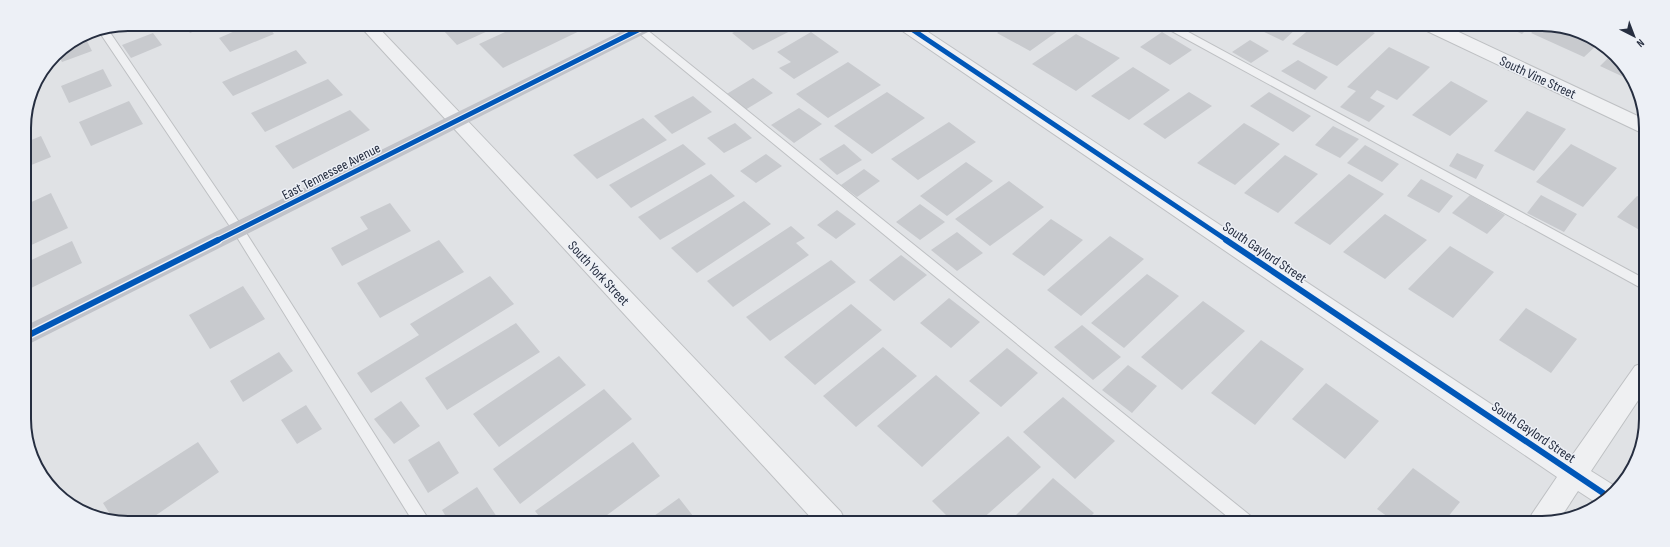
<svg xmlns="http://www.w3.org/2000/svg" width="1670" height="547" viewBox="0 0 1670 547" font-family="'Sofia Sans Condensed',sans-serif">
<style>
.building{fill:#c8cace}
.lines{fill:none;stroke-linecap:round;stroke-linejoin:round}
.lane-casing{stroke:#bec0c3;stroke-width:2}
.street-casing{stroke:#bec0c3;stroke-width:2}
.lane{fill:#eff0f2;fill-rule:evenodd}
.street{fill:#eff0f2;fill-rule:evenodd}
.secondary{fill:#c1c3c9;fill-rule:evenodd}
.cycleway-far1-casing{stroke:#edf0f6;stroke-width:7}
.cycleway-casing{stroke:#edf0f6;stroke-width:9}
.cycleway-far1{stroke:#0057b8;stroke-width:5}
.cycleway{stroke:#0057b8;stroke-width:6}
.labels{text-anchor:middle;stroke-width:3;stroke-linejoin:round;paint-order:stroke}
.street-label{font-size:14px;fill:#262e40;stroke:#edf0f6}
.rim{fill:none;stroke:#262e40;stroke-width:2}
</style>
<rect width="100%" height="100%" fill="#e0e2e5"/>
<!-- building -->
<path class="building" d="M183,24H212L190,33Z
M251,24H266L274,34L230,52L219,38Z
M458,25H501L457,45L444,31Z
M520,25H592L503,68L479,44Z
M747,26H796L798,27L753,50L732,33Z
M1006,26H1048L1058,31L1030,51L997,33Z
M1254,27H1298L1283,41Z
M1312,27H1362L1375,33L1337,66L1292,44Z
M1507,27H1519L1528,28L1522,34Z
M1537,28H1569L1597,45L1584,57L1531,33Z
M811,32L839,52L794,79L779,68L791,62L777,52Z
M1162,32L1192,50L1170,65L1140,47Z
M153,33L162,45L131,58L122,45Z
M1076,34L1120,58L1076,91L1032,64Z
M84,35L92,51L62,62L57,53Z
M1250,40L1269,51L1251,63L1232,52Z
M1389,47L1430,67L1397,100L1377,90L1370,98L1385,106L1369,122L1340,107L1356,91L1347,87Z
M296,50L307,63L233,96L222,82Z
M1612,54L1620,59L1630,80L1600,66Z
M1298,60L1328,77L1315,90L1281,71Z
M848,62L881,85L828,118L796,94Z
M1133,67L1170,90L1129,120L1091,96Z
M103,69L112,86L69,103L61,86Z
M753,78L773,93L745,110L725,95Z
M328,79L343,95L265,132L251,113Z
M1451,81L1488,101L1450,136L1412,115Z
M887,92L925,118L872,154L834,126Z
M1189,92L1212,106L1165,139L1143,124Z
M1269,92L1311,116L1293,132L1250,106Z
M693,96L712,112L672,134L654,116Z
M129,101L143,124L91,146L79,122Z
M799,108L822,124L794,143L771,125Z
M350,110L370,130L293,169L275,146Z
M1527,111L1566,129L1534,171L1494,151Z
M643,118L667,140L597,179L573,155Z
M949,122L976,142L918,180L891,159Z
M735,123L752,138L724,153L707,138Z
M1244,123L1280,144L1235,185L1197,163Z
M1333,126L1359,139L1340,158L1315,145Z
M41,136L51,157L24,168V143Z
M683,144L706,164L631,208L609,185Z
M844,144L862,160L837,175L819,159Z
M1571,144L1617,168L1583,207L1536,182Z
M1365,145L1399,164L1382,182L1347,163Z
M1457,153L1484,165L1476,179L1449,166Z
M766,154L782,166L756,183L740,171Z
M1285,155L1318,174L1278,213L1244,193Z
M966,162L993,181L947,216L920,196Z
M864,169L880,181L857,197L841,185Z
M711,174L735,196L660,240L638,217Z
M1349,174L1384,194L1330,245L1294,223Z
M1421,179L1453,196L1439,213L1407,196Z
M1009,181L1044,207L990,246L955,219Z
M51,193L68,228L25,248V205Z
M1470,195L1505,215L1487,234L1452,213Z
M1541,195L1577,214L1564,232L1527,213Z
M1637,196L1644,199L1643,232L1617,217Z
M744,201L771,224L697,273L671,248Z
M390,203L411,231L342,266L331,248L368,229L360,217Z
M920,204L945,222L920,240L896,222Z
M837,210L856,224L836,239L817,225Z
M1385,214L1427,240L1385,279L1343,252Z
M1051,219L1083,240L1044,276L1012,254Z
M791,226L805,238L796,243L809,255L733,307L707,281Z
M957,232L983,253L957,271L931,250Z
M1110,236L1144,259L1081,316L1047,290Z
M439,240L464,272L380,318L357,283Z
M72,241L82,263L27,290L25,286V263Z
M1450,246L1494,272L1453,318L1408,289Z
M901,255L927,275L894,301L869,280Z
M831,260L856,282L770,341L746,317Z
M1147,274L1179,296L1124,348L1091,323Z
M490,276L514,304L371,393L357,373L419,335L410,324Z
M243,286L265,319L210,349L189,315Z
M949,298L980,322L951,348L920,323Z
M1203,301L1245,331L1182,390L1141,357Z
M851,304L882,330L815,385L784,357Z
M1526,308L1577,339L1551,373L1499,340Z
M516,323L540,352L447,410L425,378Z
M1082,325L1121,357L1093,380L1054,347Z
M1261,340L1304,369L1255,425L1211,393Z
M883,347L917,376L856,427L823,396Z
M1007,348L1038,373L1001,407L969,381Z
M279,352L293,371L243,402L230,381Z
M559,356L586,385L499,447L473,414Z
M1128,365L1157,386L1132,413L1102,390Z
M936,375L980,413L922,467L877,426Z
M1326,383L1379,421L1345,459L1292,419Z
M604,389L632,419L520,504L493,469Z
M1063,397L1115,441L1075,479L1023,432Z
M401,401L420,426L394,444L374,419Z
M306,405L322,429L297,444L281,420Z
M1008,436L1041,467L980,521H952L932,501Z
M439,441L459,473L428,493L408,460Z
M198,442L219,472L149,520L113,519L103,503Z
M633,442L660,476L599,521L542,520L535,511Z
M1413,468L1460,502L1443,523L1395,522L1377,509Z
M1053,478L1094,513L1085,522H1009Z
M477,487L499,520H448L442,510Z
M679,498L697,521H647Z"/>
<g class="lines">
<!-- lane casing -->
<g class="lane-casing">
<path id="lane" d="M629,25H641L1252,517L1254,522H1234Z
M1167,27H1179L1643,278V289L1168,29Z
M107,28L243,228L429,520H412L235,234L98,30Z"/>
</g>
<!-- street casing -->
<g class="street-casing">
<path id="street" d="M359,25H376L841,512L845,521H814Z
M898,26H919L1571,457L1635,366L1643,363V393L1591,471L1618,488L1605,501L1598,504L1578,491C1559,519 1563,523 1528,523L1532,514L1557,477L901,30Z
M1425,27H1448L1644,119V134L1427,31Z"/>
</g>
<!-- lane -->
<use href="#lane" class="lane"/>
<!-- street -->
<use href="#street" class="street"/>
<!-- secondary -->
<path class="secondary" d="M634,25H656L654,29L25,346V326Z"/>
<!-- cycleway-far1 casing -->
<g class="cycleway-far1-casing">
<path id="cycleway-far1" d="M907,26L1228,241
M216,241L648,25"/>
</g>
<!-- cycleway casing -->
<g class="cycleway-casing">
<path id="cycleway" d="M1226,240L1609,497
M25,337L218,240"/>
</g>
<!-- cycleway-far1 -->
<use href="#cycleway-far1" class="cycleway-far1"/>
<!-- cycleway -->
<use href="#cycleway" class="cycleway"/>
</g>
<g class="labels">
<!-- street labels -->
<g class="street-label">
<text transform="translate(1538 77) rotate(25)" y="5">South Vine Street</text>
<text transform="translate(331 171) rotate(-27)" y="5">East Tennessee Avenue</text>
<text transform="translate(1265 252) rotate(34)" y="5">South Gaylord Street</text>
<text transform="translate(599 273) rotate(47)" y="5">South York Street</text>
<text transform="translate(1534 432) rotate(34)" y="5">South Gaylord Street</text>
</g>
</g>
<!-- crop -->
<path d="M0 0H1670V547H0ZM128 31H1542A97 97 0 0 1 1639 128V419A97 97 0 0 1 1542 516H128A97 97 0 0 1 31 419V128A97 97 0 0 1 128 31Z" fill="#edf0f6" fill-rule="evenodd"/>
<path class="rim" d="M128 31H1542A97 97 0 0 1 1639 128V419A97 97 0 0 1 1542 516H128A97 97 0 0 1 31 419V128A97 97 0 0 1 128 31Z"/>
<!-- north arrow -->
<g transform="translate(1634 36) rotate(138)" stroke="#edf0f6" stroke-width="3" paint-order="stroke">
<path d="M0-3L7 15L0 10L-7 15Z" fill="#262e40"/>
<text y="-6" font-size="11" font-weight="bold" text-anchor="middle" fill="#262e40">N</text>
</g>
</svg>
